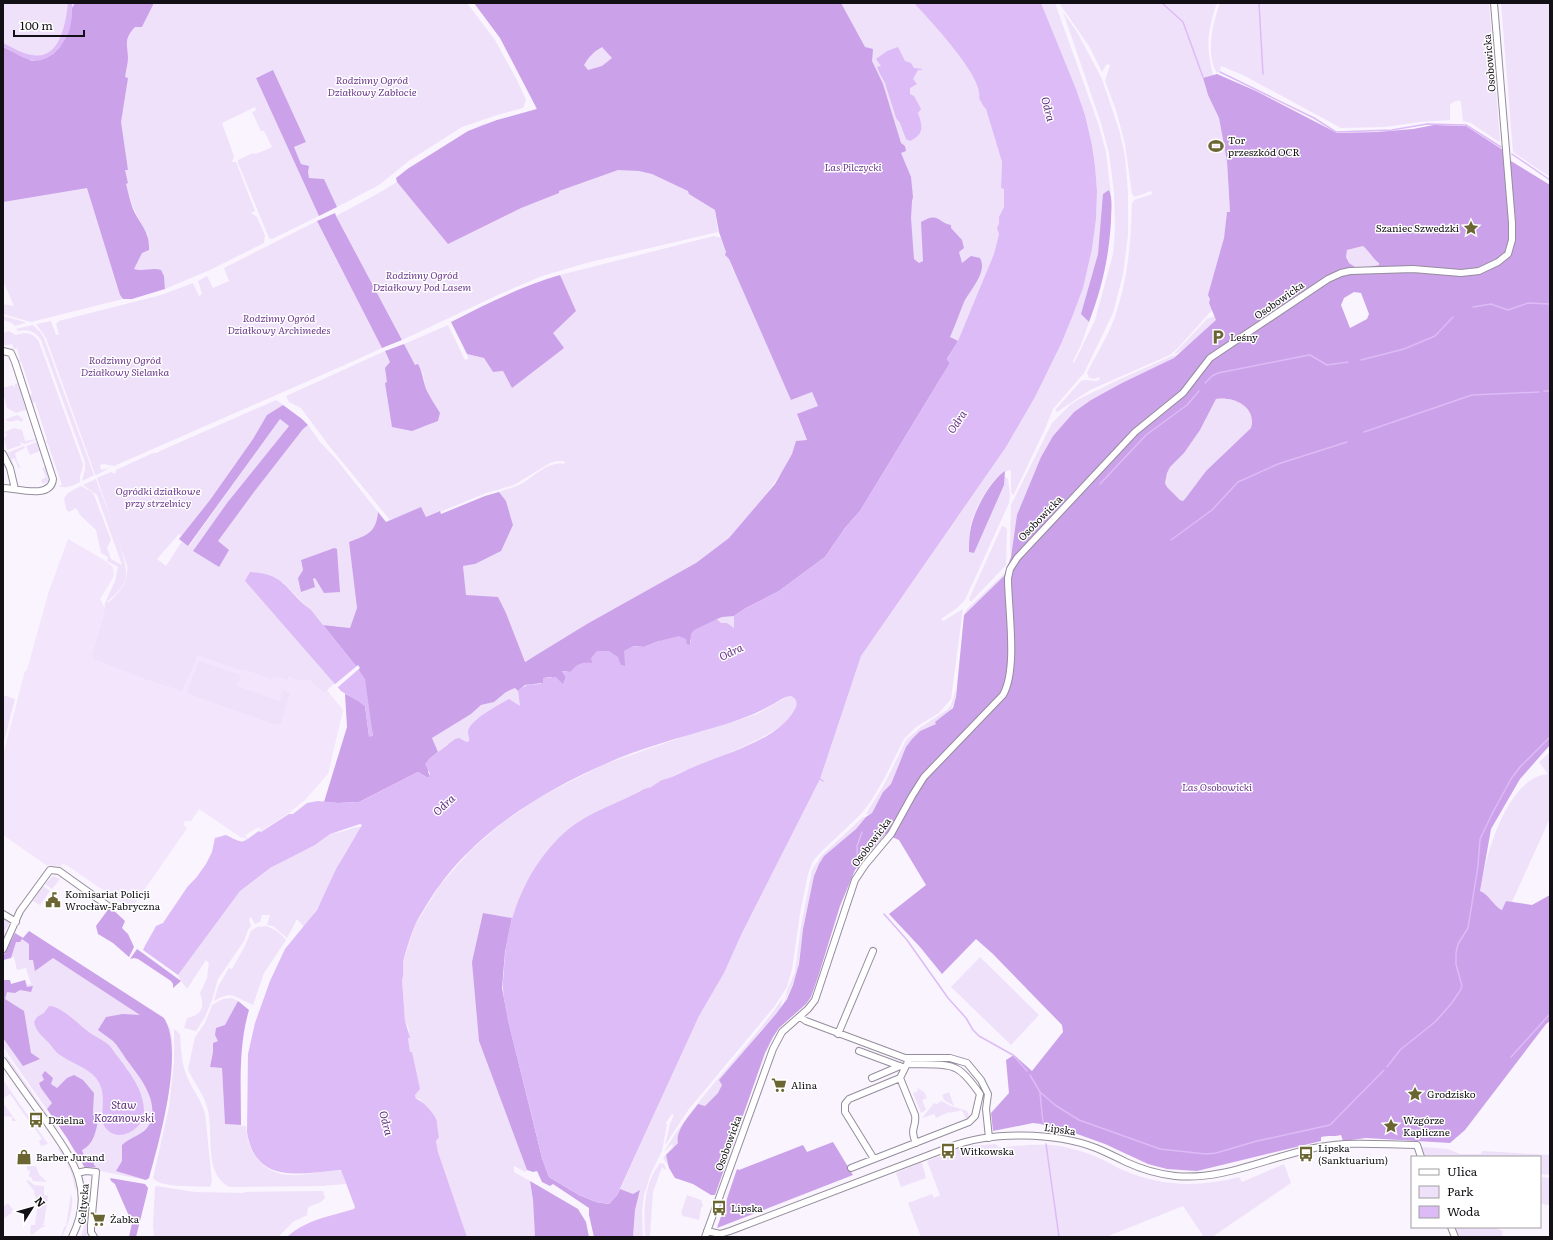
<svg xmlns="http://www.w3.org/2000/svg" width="1553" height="1240" viewBox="0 0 1553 1240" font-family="Literata,serif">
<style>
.built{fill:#f2e5fc}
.green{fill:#efe1fa;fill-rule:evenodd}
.forest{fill:#cba1e9;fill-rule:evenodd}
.water{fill:#ddbbf6}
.pier{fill:#f9f4fe}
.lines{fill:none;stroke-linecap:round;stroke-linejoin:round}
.stream{stroke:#ddbbf6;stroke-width:1.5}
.minor-casing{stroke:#958d9c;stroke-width:8}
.minor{stroke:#fff;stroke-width:6}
.labels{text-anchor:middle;stroke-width:3;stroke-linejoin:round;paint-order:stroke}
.street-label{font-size:10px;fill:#131015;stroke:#fff}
.park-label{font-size:10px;font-style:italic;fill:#6c388d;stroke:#fff}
.poi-label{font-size:10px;fill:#131015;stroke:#fff;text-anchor:start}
.water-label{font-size:11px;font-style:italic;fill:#632f83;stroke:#fff}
</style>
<rect width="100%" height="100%" fill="#f9f4fe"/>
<!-- built -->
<path class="built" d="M68,539L104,560L113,567L114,576L100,599L111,622L315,675L343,710L328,774L305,800L289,813L261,831L259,827L257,828L245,835L248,839L246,840L244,837L242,838L199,809L191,821H185L183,824L187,828L183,834L131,909L68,866L63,864L59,867L57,865L56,866L46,865L3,835V755L25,671L27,670L48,594Z"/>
<!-- green -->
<path class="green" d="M3,3H142L135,27H142L154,3H467L495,40L518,82L526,100L523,108L497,115L462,127L410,160L379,185L337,207L324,179L309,178L304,164H301L294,147L306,142L272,71L256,77L319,216L272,239L269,238L238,163V160L253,153L256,154L272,147L264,131H261L252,112L256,110L255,107L222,123L234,156L232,162H236L255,211L251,213L257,217L265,236L264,243L212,269L165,289L164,276L156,269L146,271L134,269L148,235C137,219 131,202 125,184L128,183L125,170H128L126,161L105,245L120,295L123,299L31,322L3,314V304L14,306L3,281Z
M475,3H914C934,21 958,49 971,72C978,83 981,96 984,107L986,109L1002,162L1001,188L1004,189V207L999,217V234L994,254L949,369L734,617V628L727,623H721L718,620L531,658L524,662L506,613L466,595L463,566L475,564L513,525L506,501L499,492C507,489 516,487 523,483C536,475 548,461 565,464L564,461H557L550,463L514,485L486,493L440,512L439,511L426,517L421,508L390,520L330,447L301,408L289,402L286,396L385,351L423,427L438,421L440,413L428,393L425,385L423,373L415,366L404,344L448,325L465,360L468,359L467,354L484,358L493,372L503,371L512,388L552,333L561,278L560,275L714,236L721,238L726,252L725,255L729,259L735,277L716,205L712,208L715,210L718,232L590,262L542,276L500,294L402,340L336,216L377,194L397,182L448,243L396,180L405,170L481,125L536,109L535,105L504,43ZM811,374L822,405L807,440L797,415L818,406L812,392L791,400ZM796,441L809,444L713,560L696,563L729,538L764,497L782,472L792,454Z
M1041,3H1055L1099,126L1106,152L1111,195L1109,191L1101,229L1098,254L1082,314L1089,322L1081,345L1073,361L1074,363L1095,320L1113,254L1115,228L1114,192L1109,153L1100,120L1063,12L1077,32L1102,79L1120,133L1125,156L1128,192V235L1123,274L1113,313L1084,373L1053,409L1045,429L1014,494L1013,495L1011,492V470C994,471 975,508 971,524C969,533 969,543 969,552L974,553L1004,485V476L1008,479L1010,495L1009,503L965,600L957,608L941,619L943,621L963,609L951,699L939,713L916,727L904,739L884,779L871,801L861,814L820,853L813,861L808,874L800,914L792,969L787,987L774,1007L689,1109L665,1145L670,1124L674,1115L672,1114L665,1124H667L662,1151L651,1173L644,1195L642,1212L643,1237H633L635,1210L640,1191L633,1195L620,1189L699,1016L724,973L742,933L820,779L861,656L1006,447L1035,397L1061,344L1073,315L1083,288L1092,249L1096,219L1097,191L1095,166L1092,145L1085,115L1076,89Z
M1059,3H1217C1207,31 1206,47 1213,75L1203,79L1208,95L1219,118L1227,161L1230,212L1227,213L1224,238L1209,303L1212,310L1179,347L1170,355L1090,390L1057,412L1055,410L1056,409L1081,381C1087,378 1093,383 1100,380L1099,377L1095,379L1089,378L1087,373C1094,358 1104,343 1111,327C1127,288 1131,245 1132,203L1134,200L1152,194L1151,191L1135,197L1132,194L1125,144L1116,110L1105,81L1110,65L1107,64L1102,72L1089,46Z
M1220,3H1489L1500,140L1499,142L1471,123L1463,121L1461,102L1459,100L1453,102L1450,105V120L1420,122L1385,127L1341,128L1243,75L1221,66L1220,71L1217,73C1205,55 1213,21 1220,3Z
M1501,3H1550V177L1513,152Z
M317,221L382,348L340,367L114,466L103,464L100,465L101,470L110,468L96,475L95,474L46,338L36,324L51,321L56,335L59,334L56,324L59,321L161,295L193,283L199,296L202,294L198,281L207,276L213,288L229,281L224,268Z
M1363,246C1369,251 1373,259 1379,263V265L1358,269L1349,263L1346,257L1347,250Z
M3,316L25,322V323L15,326L12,323L3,320Z
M1215,316L1217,320C1206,328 1185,352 1174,354L1207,319Z
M33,325L40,332L44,338L94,475L82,481L85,469V462L41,340C35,331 28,329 18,331L16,329Z
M9,331L16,335C26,332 33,332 39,342L83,464C83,470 79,475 80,482C72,486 67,489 58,486L62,485L48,444L46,442L47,439L35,402L31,403L29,396L32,394L21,361L18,362L16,358L18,360H20L17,348L14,349L12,344L3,346V333Z
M1177,355L1174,358L1091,400L1074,412L1053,436L1041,457L1011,557L1010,548L1011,505L1052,423L1070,405L1079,399L1118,380L1172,356Z
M18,383L26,410L23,411L21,409L22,411L16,413L7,408L3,393L5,392H3V388L13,385L15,388V384Z
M1216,399C1234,396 1257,407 1251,428L1206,471L1185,499L1183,501L1180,500L1167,487L1165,483L1167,473L1170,467L1184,453L1200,430Z
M276,400L283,405L267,415L253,439L210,500L181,536L179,534L157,559L166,566L182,541L189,546L280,419L289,426L227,503L193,551L219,567L218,541L254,492L303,429L308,425L320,442L336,459L378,512C376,533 367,535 349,542L357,608L350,628L323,625C311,610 297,597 283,582L245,581L335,683L324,693L310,680H298L289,676L287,680L277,677L272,679L243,669L242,671L198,655L182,691L148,680L94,659L92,656L104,616L105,603L115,581L118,567L107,561L108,557L101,553L96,530L80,515L76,508L69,512L66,509L64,498L68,493L81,486L92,492L94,495L111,540L107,548L111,559L122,565L97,495L83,485L96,479C103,499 129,560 126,577C123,588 115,595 107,602L108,603C120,592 129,582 127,565L97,478L111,472L115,474L116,470L153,453H157L160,451ZM334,548L315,578L313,579L298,578L303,570L301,560Z
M17,415L23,419L22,422L18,420L10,422L9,421H7L6,419Z
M14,428L22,430L25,441L36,439V440L25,444L19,442L22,445L7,450L4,438L7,436L5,432Z
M37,442L40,451L30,455L26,446Z
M24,446L25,448L15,453L17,461L20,466L19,469L14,458L12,459L14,467L7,453Z
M45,467L49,481L43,484L41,480L46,477L42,468Z
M1002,526L1005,527L1007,529L1006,565L971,602L970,601L969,599Z
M1005,573L1004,576L964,615L967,609Z
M199,661L241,675L237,686L279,701L283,690L290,693L281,723L276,725L189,694L187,692Z
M515,688L518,691L520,706H518L468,732L470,740L468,742L461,739L446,745L438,752L432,738L471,714L481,705L494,702L506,692Z
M956,690C957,705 948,714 936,722V724L920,731L901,759L891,784L883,792L872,813L869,815L866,814L885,783L906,740L921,727L947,710L951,705Z
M3,695L15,699L3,745Z
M788,696C793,696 797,698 797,703C797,730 720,756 699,765C692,768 684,771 677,774C666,779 655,786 644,789C626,799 607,806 589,816C547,840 529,875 512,918L483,913L479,1041L527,1170L525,1172L514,1166V1172L530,1181L533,1200L535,1237H467L438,1152L436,1141L438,1138L436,1124L420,1099H416L415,1094L418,1092L412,1052H410L408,1038L409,1029L405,1021L402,980L403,962L415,925L440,885L470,851L502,823L540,797L605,764L697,732L745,718L757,714Z
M1550,752V818L1512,902L1506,901L1503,910C1493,906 1489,897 1480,891C1485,857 1507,777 1548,774L1539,762Z
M863,817H866L856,829L824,856L816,870L804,923L797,975L785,1001L787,991L795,972L801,926L812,870L821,856Z
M356,827H361C353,841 343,855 336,870C326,890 320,909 304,927L297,919L287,938L273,926L267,925L270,915H262L260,922L255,924L251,917L249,919L251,926L248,930L244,941L218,979L212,1000L205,1017L196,1031L184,1028L187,1018C202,1015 205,1007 200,993L207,978L209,963L206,960L187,989L181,981L178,975L240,891L251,882L270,868L315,845L330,834L344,831Z
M53,876L60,879L52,889L45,884Z
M43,886L50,891L40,905L33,901Z
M3,917L11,921L4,932L7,934L3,945Z
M266,926C275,929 280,933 286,940L264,973L253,1005C233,997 234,990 214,1001L218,987L229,968L232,969L245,946L251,931L257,927Z
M29,931L164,1019C166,1022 169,1025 170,1029C174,1042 172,1057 171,1069C168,1107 160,1142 149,1178L146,1180L85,1168L67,1138L3,1047V980H10L11,984L26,980L27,985L31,984L26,968L17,970L14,957L3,960V957L15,933L23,938Z
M980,957L1039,1015L1011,1045L951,987Z
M232,998L238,1001L218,1041L213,1043V1052L210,1067L222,1068L225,1124L246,1126C248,1156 265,1177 298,1175C312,1174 327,1170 342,1171L346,1184L321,1186L229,1187C202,1172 215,1132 207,1107C204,1094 193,1082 188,1069L195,1037L205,1023L212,1005L223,999Z
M783,998L780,1009L776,1014L759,1033L718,1093L705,1106L701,1105L692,1112L679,1132L678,1143L666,1155L669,1167L663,1158L673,1146L672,1144L664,1152C697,1096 746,1051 783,998Z
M174,1029L180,1034C181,1047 181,1061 186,1074C191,1088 201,1099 205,1113L212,1182L210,1187C198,1186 159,1188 153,1178L169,1107L174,1062Z
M3,1051L57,1128V1130L8,1061Z
M3,1080L31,1120L29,1121L10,1094L3,1098Z
M917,1088L924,1092L927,1098L922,1100L926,1110L921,1113L913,1093L918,1091Z
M949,1092L954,1106L944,1100L942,1095Z
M941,1101L951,1106L967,1111L970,1118L966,1119L962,1110L950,1113L949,1112L936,1118L934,1114L922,1118L934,1103L937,1104Z
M3,1103L16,1121H12V1117L3,1116Z
M33,1122L48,1144L41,1146L39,1141L42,1139L31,1123Z
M995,1144L999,1147C1018,1146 1040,1143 1060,1146C1074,1149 1090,1153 1103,1160C1110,1163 1117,1168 1125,1171C1163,1187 1202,1187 1239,1177L1242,1182L1284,1164L1291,1183L1212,1237H1204L1183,1206L1106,1237H921L908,1203L932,1194L934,1198L940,1195L927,1161L963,1147Z
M1422,1147L1448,1149L1460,1154H1481L1482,1151L1550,1155V1175L1540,1174V1157H1423L1421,1149Z
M57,1148C68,1152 75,1179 77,1190L75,1189C73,1173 67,1161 57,1148Z
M922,1162L926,1178L901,1187L896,1173Z
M660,1163L664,1164L666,1168L665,1170L662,1167L653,1192L650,1237H645C644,1212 643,1184 660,1163Z
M27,1166H36L39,1174L47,1182L33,1181L31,1177H29L30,1171L27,1170Z
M1542,1177L1550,1178V1205L1540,1204Z
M28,1180L34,1185L44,1186V1195L48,1196L44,1223L42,1225H45L44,1227H42L32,1235L30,1233L31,1225H35L38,1202L36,1201V1197L34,1194L35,1192L26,1181Z
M156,1186L195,1192L244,1193V1192L323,1191L325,1198L321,1202L308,1207L307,1215L293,1222L278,1237H154L153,1225L155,1188Z
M71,1193C75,1206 68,1225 62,1237H61L64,1227L66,1226Z
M89,1194L91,1196C91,1203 89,1234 87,1237H81L87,1216Z
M687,1195L701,1200L703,1206L701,1208L699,1220L683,1216L681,1213Z
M8,1203L14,1211L3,1219V1207Z
M1455,1227H1494L1503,1231L1502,1237H1460Z"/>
<!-- forest -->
<path class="forest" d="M75,3H154L142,27H135C124,39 127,42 128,57C128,63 126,70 125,77L128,78L121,122L128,170H125L128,183L126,184C128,192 130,201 133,209C140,225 150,231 149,250L142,253L134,269C144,272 152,267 161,270L164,276L165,289L132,299H123L120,295L87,188L3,202V47L32,61L46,58L53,54L60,47L71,20L72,8Z
M474,3H841L865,47L873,49L872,61L883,84L901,143L905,146L906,151L901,153L911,177L913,197L912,201L911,218L914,259L919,263L923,261L921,222C939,211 938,223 951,225V228L962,240L964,248L959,252L962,263L971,256L980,258C988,272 970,290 964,302C959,314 955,326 950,337L958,341L947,359L950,363L860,511L845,528L825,557L779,591L746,608L734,616L722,617L717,619L690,640V645L659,641L644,647L633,646L625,666L592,663L570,672L562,671L566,677L563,685L551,677L544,678L543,683L525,685L518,691L515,688L506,692L494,702L481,705L471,714L432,738L438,752L429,759L428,772L430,776L428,778L418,772L359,802L338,803L324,802L347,727L345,694L355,698L365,706L369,736H373L359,670L323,625L350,628L357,608L349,542C367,535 376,533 378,512L386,522L421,507L426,517L440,511L441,514L485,496L499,492L506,501L513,525L501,551L475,564L463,566L466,595L498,597L506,613L525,662L587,624L696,563L729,538L775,484L792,454L796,441L807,440L797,414L818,406L812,392L791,400L729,259L725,255L726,252L719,232L715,210L689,194L688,191L652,174L639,171L618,170L559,191V193L521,208L448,244L397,182L396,178L409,168L468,131L497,120L537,109L500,38ZM602,47L612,58L602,66L588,70L584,65C589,57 593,52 602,47Z
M273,70L306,142L294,147L301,164L309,166L308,172L309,178L324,179L337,207L319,216L256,78Z
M1217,74L1256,91L1337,133L1377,132L1413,129L1434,125L1466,126L1503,150L1511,161L1550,185V745L1520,779L1491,829L1480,891C1490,895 1492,905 1502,910L1506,901L1532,905L1550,895V1021L1546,1024L1465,1130L1450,1143L1366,1138L1343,1141L1341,1135C1334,1137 1328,1135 1321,1137V1141L1197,1171L1167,1169L1148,1164L1105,1144L1066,1130L1051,1128L1041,1124L1033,1123L993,1131L991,1113L1009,1093L1006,1060L1014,1055L1032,1071L1063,1032L1062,1025L993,954L976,939L942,974L920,947L889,914L926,885L899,840L885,834L855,870L840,906L818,977L811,997L806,1004L779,1028L773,1037L765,1053L715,1195H711L693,1184L675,1178L669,1168L666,1155L678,1143C675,1130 691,1114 698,1104L705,1106L718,1093L722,1085L719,1080L776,1014L787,999L793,985L799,964L803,929L814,876L819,864L824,856L856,829L866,817L872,813L883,792L891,784L906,747L912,739L920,731L936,724L935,722L953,708L956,697L964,615L1004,576L1011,557L1017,515L1041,457L1053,436L1074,412L1091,400L1122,383L1174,358L1216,320L1209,303L1210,299L1208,295L1224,238L1227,212H1230L1227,161L1219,118L1208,95L1203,78ZM1363,246C1369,251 1373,259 1379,263V265L1358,269L1349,263L1346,257L1347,250ZM1354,292L1361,293L1369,314L1367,319L1350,328L1341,305L1344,298ZM1216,399C1234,396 1257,407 1251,428L1206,471L1185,499L1183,501L1180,500L1167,487L1165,483L1167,473L1170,467L1184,453L1200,430Z
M1109,190C1113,199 1111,211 1111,221C1109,257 1102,288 1089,322L1081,314L1098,254L1103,194Z
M335,213L336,216L402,340L382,348L317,221Z
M560,275L576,311L553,333L564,348L512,388L503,371L493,372L484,358L467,354L451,322C486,304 522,286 560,275Z
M404,344L415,365L418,364C423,373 423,382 427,391C431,399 436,406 440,413L438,421L412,431L392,427L385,383L387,382L385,368L390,362L385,351Z
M283,405L302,419L308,425L303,429L254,492L218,541L229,550L219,567L193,551L227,503L289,426L280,419L188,546L179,539L210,500L253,439L267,415Z
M1005,471L1004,485L974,553L969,552C969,544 969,535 971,527C975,509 990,481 1005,471Z
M334,548L337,549L340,592L324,593L315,578L313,579L315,587L301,592L298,578L303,570L301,560Z
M110,907L125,921L122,928L128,934L134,947L129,957L113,943L98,934L96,926Z
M483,913L512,918L505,952L502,988L509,1024L542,1158L549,1177L579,1195L596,1202L609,1204L617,1195L620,1189L633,1194L640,1190L635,1210L633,1237H594L589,1215V1208L553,1184L550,1186L542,1182L537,1171L533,1172L527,1170L479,1041L472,962Z
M29,931L164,1018C185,1052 159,1141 149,1178L146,1180L116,1171L122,1161V1145C130,1137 144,1135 149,1125C161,1102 139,1076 126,1059C122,1053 118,1046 113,1041C108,1037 103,1034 98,1030L106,1017L123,1014L140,1015L53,958L35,971L33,960H29V944L22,939L20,942H16L11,958L3,960V957L15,933L23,938Z
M137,949L181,981L173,988V984L171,981L138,959L134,958L130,959Z
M3,980H10L11,984L25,980L27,987L33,986L31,992L20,990L15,993L7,992L5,999L24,1011L31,1053L40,1059L23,1066L3,1038Z
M238,1001L249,1010C238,1047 241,1087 241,1125L225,1124L222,1068L210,1067L213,1052V1043L218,1041L215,1035L216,1028L225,1025Z
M45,1071L53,1078L51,1084L57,1088L67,1078L74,1075L83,1080L94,1093L93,1112L99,1118C95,1132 95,1143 82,1150L84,1157L88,1159H93L94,1165L96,1167L85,1168L67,1138L47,1109L52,1103L41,1088L39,1083L44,1080L42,1075Z
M833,1142L853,1175L717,1228L737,1169L739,1170L803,1145L807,1152Z
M110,1178L145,1184L148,1188L147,1193L136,1237H129L132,1223L115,1184L111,1181Z
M530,1181L578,1209L586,1222L589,1237H535L533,1200Z"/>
<!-- water -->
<path class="water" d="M68,3H72C72,11 72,20 70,28C66,43 49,65 31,60C21,58 12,51 3,47V43C12,47 22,54 32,55C60,61 66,22 68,3Z
M914,3H1041L1076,89L1085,115L1092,145L1095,166L1097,191L1096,219L1092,249L1083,288L1073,315L1061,344L1035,397L1006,447L861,656L820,779L742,933L724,973L699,1016L617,1195L609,1204L596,1202L579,1195L549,1177L542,1158C534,1125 526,1093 518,1061C512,1037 505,1013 503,989C502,983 504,975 504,968C506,918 527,867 564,833C587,812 618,804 644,789L651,787L662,780C673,778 685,770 696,766C726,753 779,740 795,709C798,703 797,699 791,696C785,696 780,700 775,703C756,714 737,721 716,727C679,738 640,748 605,764C535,795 467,838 427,904C423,911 418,918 415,925C412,932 404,956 403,963C403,969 404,974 402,980L405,1021L410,1038H408L410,1052H412L420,1089L415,1095L416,1099C422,1100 436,1115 437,1122C437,1127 438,1132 439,1137L436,1141L438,1152L467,1237H287C305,1220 331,1216 354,1209L355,1207L341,1170C300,1173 256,1186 247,1132L248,1054L255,1023L270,981L285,949L317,910L336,869L362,825L360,824L330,834L315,845L270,868L240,891L178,975L143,950C146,943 152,934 156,926L163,923L188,886L196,878L206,864L212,852L215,838L226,835C246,845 241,843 259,831L261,832L289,814H293L307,803L318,801L338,803L359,802L418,772L428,778L430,774L425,764L429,759L455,739L459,738L467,742L469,741C470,738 468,736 468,732C468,721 500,704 509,699L520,706L518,691C532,680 530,687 543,683V678L556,677L563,684L566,677L562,671L570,672C578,664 579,662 592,663L591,658L597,651H609L618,657L621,665L625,666L624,651L633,646L644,647L659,641L679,636L686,639L687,645H690L691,634L694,630L717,619L721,623H727L734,628V616L746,608L779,591L825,557L845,528L860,511L950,363L947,360L958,341L994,254L999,234L997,228L999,224V217L1004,207V189L1001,188L1002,162L986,109L984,107L979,98C985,78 928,18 914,3Z
M898,47L905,61L911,63L914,68L922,69V70H918L913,79L917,84L910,88V94L914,96L921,109L918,113C923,127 924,134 910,141L906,139L900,123L896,118L885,83L880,74L877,67L881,66L876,59L887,51Z
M250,572C287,574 285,591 311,610L359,670L365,679L373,736L369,737L365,706C357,700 348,696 341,691L245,581Z
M49,1006C61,1006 77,1023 86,1030C93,1036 102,1039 109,1045C113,1049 115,1054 118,1057C130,1073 144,1091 144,1111C145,1129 117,1145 105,1127C97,1117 110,1096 96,1078C87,1067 71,1063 60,1055C55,1052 52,1046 48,1042C42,1036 36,1031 34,1022L37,1017L44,1013Z"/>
<!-- pier -->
<path class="pier" d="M358,665L360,668L337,688L334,685Z"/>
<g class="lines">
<!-- stream -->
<path class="stream" d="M1162,3L1183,22L1203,77
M1259,3L1263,74
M1220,72L1314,118L1336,132L1392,130L1427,124L1466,125L1501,147
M1512,154L1550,180
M1473,307L1491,304L1508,310L1528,303L1550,304
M1361,360L1404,349L1435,336L1453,317
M1205,383L1212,376L1218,373L1304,356L1310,355L1327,365L1348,362
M1544,391H1550
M1364,432L1472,395L1539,392
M1100,484L1146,435L1187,405L1199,391
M1171,540L1212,510L1238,482L1278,464L1347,442
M820,779L823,781
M858,870L857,846L862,832
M884,914L907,940L948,998L966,1018L973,1030L979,1036L1013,1055L1027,1071
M1511,1057L1550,1014
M1387,1067L1400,1050L1435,1022L1451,1004L1460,991L1462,986L1456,964V953L1458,944L1468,928L1478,866L1480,839L1493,812L1511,779L1520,767L1550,737
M1030,1075L1040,1092L1055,1105L1079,1120L1160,1149L1206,1154L1216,1153L1257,1141L1330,1125L1384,1070
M1040,1093L1043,1123
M1046,1144L1059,1237"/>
<!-- minor casing -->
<g class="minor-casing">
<path id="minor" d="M3,351L11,353L15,362L53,479C51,500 16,488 3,488
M3,454L10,468L15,489
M3,914L16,922
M3,949L20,911L50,870L59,871L108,906
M800,1017L806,1021L905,1058H950L967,1063L981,1080L988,1094L986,1109L989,1138
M838,1034L873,951
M859,1051L905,1068
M3,1061C17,1081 31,1101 46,1121C72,1159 96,1189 72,1237
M872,1078L900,1066
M900,1078L915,1115C917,1128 909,1127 916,1143
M874,1159L845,1112V1104L849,1099L900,1078L907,1064L908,1061
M851,1168L969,1122L975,1116L980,1094C975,1087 965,1073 957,1069C947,1062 920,1065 907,1064
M77,1173L86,1171L96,1172L91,1225V1232L94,1237
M1451,1227L1455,1237
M707,1231L720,1234L730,1231L950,1147C991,1131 1055,1132 1096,1148C1106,1152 1116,1157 1126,1162C1141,1169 1158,1174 1175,1176C1225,1181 1272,1155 1320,1147C1352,1141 1385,1145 1417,1145L1421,1157
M705,1237L773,1049L782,1032L808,1009L815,1000L855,880L865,865L891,834L912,796L924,777L1003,695C1018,669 1008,609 1008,578L1010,569L1017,558L1135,432L1183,393L1210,358L1328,279L1341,273L1350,271L1413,269L1461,273L1479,271L1498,262L1508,254L1512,240V223L1494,3"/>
</g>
<!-- minor -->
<use href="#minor" class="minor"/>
</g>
<!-- icons -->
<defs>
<g id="stadium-bare" transform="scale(1.2)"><path d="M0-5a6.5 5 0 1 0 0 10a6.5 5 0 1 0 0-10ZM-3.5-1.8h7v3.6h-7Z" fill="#6b6532" stroke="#fff" stroke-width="2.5" paint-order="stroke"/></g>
<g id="sight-bare" transform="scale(1.2)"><path d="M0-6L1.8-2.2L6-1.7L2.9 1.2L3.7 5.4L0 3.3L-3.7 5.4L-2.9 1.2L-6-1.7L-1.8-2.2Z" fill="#6b6532" stroke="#fff" stroke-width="2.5" paint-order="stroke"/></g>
<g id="parking-bare" transform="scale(1.2)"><path d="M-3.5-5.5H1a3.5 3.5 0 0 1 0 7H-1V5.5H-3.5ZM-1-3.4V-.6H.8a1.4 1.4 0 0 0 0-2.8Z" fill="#6b6532" stroke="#fff" stroke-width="2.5" paint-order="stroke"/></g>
<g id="civic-bare" transform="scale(1.2)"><path d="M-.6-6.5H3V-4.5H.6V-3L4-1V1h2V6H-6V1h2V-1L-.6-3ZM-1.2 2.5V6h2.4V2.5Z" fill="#6b6532" stroke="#fff" stroke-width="2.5" paint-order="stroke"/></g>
<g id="supermarket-bare" transform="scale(1.2)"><path d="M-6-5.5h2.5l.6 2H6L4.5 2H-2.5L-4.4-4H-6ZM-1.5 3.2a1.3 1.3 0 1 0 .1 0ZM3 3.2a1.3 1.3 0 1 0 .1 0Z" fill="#6b6532" stroke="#fff" stroke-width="2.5" paint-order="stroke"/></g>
<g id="bus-bare" transform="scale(1.2)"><path d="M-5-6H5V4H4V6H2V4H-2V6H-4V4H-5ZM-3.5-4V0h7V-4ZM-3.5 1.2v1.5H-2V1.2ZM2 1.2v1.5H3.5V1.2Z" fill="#6b6532" stroke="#fff" stroke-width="2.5" paint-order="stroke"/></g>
<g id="shop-bare" transform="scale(1.2)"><path d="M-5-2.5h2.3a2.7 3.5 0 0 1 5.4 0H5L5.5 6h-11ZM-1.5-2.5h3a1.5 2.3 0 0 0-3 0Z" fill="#6b6532" stroke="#fff" stroke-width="2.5" paint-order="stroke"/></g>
</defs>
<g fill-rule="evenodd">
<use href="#stadium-bare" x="1216" y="146"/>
<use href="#sight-bare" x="1471" y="228"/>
<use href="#parking-bare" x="1218" y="337"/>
<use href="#civic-bare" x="53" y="900"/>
<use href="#supermarket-bare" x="779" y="1085"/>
<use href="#sight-bare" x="1415" y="1094"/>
<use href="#bus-bare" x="36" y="1120"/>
<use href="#sight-bare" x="1391" y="1126"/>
<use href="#bus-bare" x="948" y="1151"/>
<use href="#bus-bare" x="1306" y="1154"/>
<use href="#shop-bare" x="24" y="1157"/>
<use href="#bus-bare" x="719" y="1208"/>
<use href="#supermarket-bare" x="98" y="1219"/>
</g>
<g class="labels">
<!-- street labels -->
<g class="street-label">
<text transform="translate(1489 63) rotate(-95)" y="4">Osobowicka</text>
<text transform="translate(1279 300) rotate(-35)" y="4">Osobowicka</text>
<text transform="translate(1040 518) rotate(-46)" y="4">Osobowicka</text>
<text transform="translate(871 842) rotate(-53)" y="4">Osobowicka</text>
<text transform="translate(1060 1129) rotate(8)" y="4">Lipska</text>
<text transform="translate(728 1143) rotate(-70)" y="4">Osobowicka</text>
<text transform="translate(83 1204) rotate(-85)" y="4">Celtycka</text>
</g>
<!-- park labels -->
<g class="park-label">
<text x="372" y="84">Rodzinny Ogród<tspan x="372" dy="12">Działkowy Zabłocie</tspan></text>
<text x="853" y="171">Las Pilczycki</text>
<text x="422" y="279">Rodzinny Ogród<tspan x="422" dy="12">Działkowy Pod Lasem</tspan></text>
<text x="279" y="322">Rodzinny Ogród<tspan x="279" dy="12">Działkowy Archimedes</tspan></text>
<text x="125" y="364">Rodzinny Ogród<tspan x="125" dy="12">Działkowy Sielanka</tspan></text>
<text x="158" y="495">Ogródki działkowe<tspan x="158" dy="12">przy strzelnicy</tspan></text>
<text x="1217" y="791">Las Osobowicki</text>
</g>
<!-- poi labels -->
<g class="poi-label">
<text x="1228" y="144">Tor<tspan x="1228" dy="12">przeszkód OCR</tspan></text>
<text x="1459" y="232" text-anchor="end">Szaniec Szwedzki</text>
<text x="1230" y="341">Leśny</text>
<text x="65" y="898">Komisariat Policji<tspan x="65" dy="12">Wrocław-Fabryczna</tspan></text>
<text x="791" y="1089">Alina</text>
<text x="1427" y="1098">Grodzisko</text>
<text x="48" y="1124">Dzielna</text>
<text x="1403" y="1124">Wzgórze<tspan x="1403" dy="12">Kapliczne</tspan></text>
<text x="1318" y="1152">Lipska<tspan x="1318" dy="12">(Sanktuarium)</tspan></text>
<text x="960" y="1155">Witkowska</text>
<text x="36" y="1161">Barber Jurand</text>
<text x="731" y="1212">Lipska</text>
<text x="110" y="1223">Żabka</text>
</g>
<!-- water labels -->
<g class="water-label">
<text transform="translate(1048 109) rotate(75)" y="4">Odra</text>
<text transform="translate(957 422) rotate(-56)" y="4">Odra</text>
<text transform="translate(731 652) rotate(-25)" y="4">Odra</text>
<text transform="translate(444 805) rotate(-43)" y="4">Odra</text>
<text x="124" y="1109">Staw<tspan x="124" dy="13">Kozanowski</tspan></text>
<text transform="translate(386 1123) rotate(75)" y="4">Odra</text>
</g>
</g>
<!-- border -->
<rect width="1553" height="1240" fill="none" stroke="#131015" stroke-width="8"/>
<!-- legend -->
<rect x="1411" y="1156" width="130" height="72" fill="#ffffff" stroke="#a19fa1"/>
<rect x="1419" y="1169" width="20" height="6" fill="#ffffff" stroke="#a19fa1"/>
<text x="1447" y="1176" font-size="12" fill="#131015">Ulica</text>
<rect x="1419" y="1186" width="20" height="12" fill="#efe1fa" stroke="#a19fa1"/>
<text x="1447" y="1196" font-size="12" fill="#131015">Park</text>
<rect x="1419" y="1206" width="20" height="12" fill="#ddbbf6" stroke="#a19fa1"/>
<text x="1447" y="1216" font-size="12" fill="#131015">Woda</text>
<!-- north arrow -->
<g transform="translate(32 1208) rotate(53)" stroke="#ffffff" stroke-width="3" paint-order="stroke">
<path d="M0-3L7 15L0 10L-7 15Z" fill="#131015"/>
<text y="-6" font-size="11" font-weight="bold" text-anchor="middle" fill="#131015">N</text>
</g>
<!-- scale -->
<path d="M14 30v6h70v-6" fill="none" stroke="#131015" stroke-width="2"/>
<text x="20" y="30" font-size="12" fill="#131015" stroke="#ffffff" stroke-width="3" paint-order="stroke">100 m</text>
</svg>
